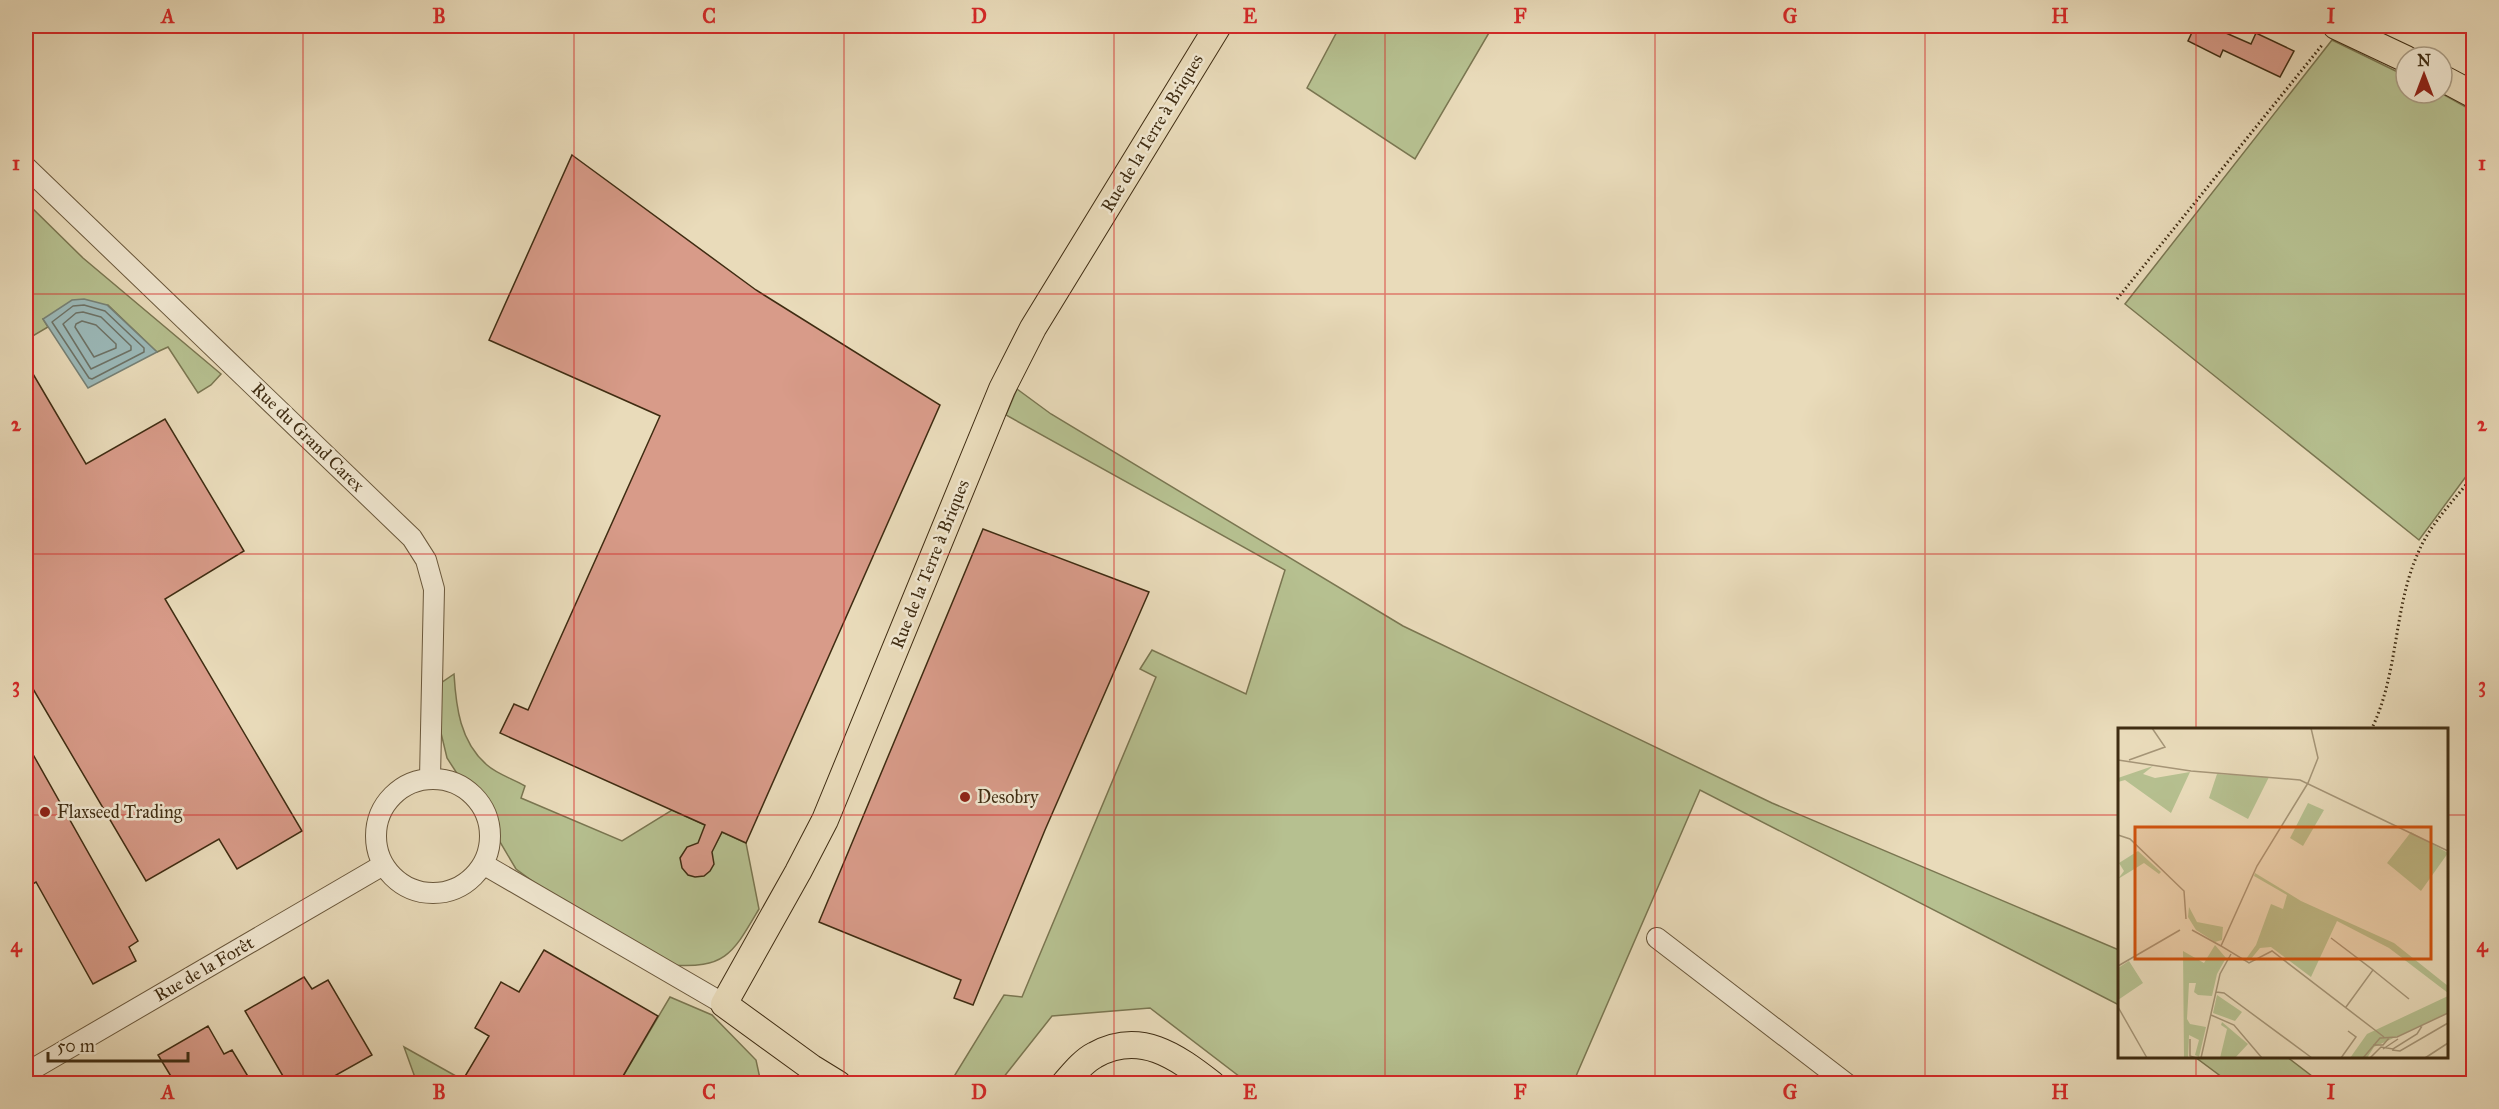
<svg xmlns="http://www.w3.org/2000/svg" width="2499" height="1109" viewBox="0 0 2499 1109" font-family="'IM FELL Great Primer',serif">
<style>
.green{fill:#b6c090;stroke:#7a7651;stroke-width:1.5}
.water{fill:#9bb9b9;stroke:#768176;stroke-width:1.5}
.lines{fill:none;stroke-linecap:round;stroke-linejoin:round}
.shore{stroke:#6d7266;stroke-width:1.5}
.building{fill:#d89b89;stroke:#3f2c12;stroke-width:1.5}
.minor-casing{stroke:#6a583c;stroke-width:22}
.major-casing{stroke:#3f2c12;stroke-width:28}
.path{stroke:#3f2c12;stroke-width:3;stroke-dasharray:1.5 3;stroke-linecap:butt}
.minor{stroke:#f1e8d2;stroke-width:20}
.major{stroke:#e9dbba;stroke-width:26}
.grid{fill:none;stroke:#d62828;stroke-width:1.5;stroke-opacity:0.55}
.poi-dot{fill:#8f2418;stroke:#f1e8d2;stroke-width:2}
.labels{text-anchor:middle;stroke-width:5;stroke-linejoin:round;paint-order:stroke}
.street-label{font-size:18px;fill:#3f2c12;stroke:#f1e8d2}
.poi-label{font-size:18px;fill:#3f2c12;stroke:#f1e8d2;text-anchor:start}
.inset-road{fill:none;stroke:#a59577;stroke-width:1.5}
.view{fill:#cf520d;fill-opacity:0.15;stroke:#cf520d;stroke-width:3}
.inset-edge{fill:none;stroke:#3f2c12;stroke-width:3}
.neatline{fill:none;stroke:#d62828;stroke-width:2}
.grid-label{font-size:20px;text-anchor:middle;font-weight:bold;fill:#d62828}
</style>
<rect width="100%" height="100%" fill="#e9dbba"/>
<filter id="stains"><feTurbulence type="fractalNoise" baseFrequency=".00333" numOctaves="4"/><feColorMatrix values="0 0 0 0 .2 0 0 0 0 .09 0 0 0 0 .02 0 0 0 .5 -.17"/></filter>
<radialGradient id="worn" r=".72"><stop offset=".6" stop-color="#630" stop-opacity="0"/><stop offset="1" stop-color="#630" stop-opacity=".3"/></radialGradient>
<!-- green -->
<path class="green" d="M1340,26H1493L1415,159L1307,88Z
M2332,40L2406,76V93H2441L2473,111V467L2419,540L2125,304Z
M26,202L83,258L221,374L211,385L198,393L168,347L157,352L108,305L43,319L48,327L26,340Z
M1017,389L1051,414L1403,626L1772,803L2119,950V1005L1700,790L1573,1083H1248L1150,1008L1052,1016L999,1083H950L1004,995L1022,997L1156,677L1140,669L1152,650L1246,694L1285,570L1006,415Z
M454,674C456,707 460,742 487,765C497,774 513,779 525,786L521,798L622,841L672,810L705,825L714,847L722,832L746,843L759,909C733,953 726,969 671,965L557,899L516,869L500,842L492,812L479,794L458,775L447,758L441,733L440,704L441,683Z
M670,997L712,1015L756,1060L761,1083H619Z
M404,1047L463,1080L470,1083H417Z
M2195,1057H2287L2321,1083H2230Z"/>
<!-- water -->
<path class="water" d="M84,299L107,305L157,352L88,388L43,319L72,300Z"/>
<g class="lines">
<!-- shore -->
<path class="shore" d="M84,305L105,311L144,348V352L92,379L89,378L52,322L73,306Z
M83,312L101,317L131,346V350L91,369L63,324L76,313Z
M82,321L96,325L116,344V348L94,357L75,327L76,324Z"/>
</g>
<!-- building -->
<path class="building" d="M2195,26H2210L2251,44L2256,33L2294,51L2280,77L2223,50L2220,57L2188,41Z
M572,155L756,290L940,405L746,843L722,832L712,852L714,864L710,871L704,876L695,877L688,875L682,868L680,858L687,847L698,843L705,825L500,733L514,704L528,710L660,416L489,340Z
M26,362L86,464L165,419L244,551L165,599L302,831L237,869L219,839L146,881L26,677Z
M983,529L1149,592L1045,830L973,1005L954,998L961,980L819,922Z
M26,742L138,941L129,947L136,961L93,984L36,882L26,888Z
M544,950L658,1016L619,1083H461L489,1036L475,1028L501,982L519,992Z
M304,977L312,989L328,980L372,1055L322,1083H287L245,1011Z
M208,1026L224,1054L232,1050L252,1083H175L158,1055Z"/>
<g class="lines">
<!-- minor casing -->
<g class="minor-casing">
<path id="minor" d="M26,167L412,538L426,560L434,589L430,778
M376 836a57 57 0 1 1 114 0a57 57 0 1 1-114 0Z
M483,864L724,1004
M1657,938L1847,1084
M26,1073L383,865"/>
</g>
<!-- major casing -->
<g class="major-casing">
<path id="major" d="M2336,26L2406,59
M2442,78L2474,95
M838,1084L812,1068L724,1004L798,872L825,820L1002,389L1033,328L1218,26
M1064,1084C1073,1074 1083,1061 1095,1055C1140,1030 1176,1056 1212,1084"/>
</g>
<!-- path -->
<path class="path" d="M2117,299L2323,44
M2371,730C2399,674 2393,609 2418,553C2430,524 2455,499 2474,475"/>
<!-- minor -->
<use href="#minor" class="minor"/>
<!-- major -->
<use href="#major" class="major"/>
</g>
<!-- grid -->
<path class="grid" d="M303,26V1084M574,26V1084M844,26V1084M1114,26V1084M1385,26V1084M1655,26V1084M1925,26V1084M2196,26V730M26,294H2474M26,554H2474M26,815H2120M2446,815H2474M2196,1056V1084"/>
<!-- markers -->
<g class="poi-dot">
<circle cx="965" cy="797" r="6"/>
<circle cx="45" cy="812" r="6"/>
</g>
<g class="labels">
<!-- street labels -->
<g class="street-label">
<text transform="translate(1152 133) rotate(-59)" y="6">Rue de la Terre à Briques</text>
<text transform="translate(308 437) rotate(44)" y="6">Rue du Grand Carex</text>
<text transform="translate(930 564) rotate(-68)" y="6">Rue de la Terre à Briques</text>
<text transform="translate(204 969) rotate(-30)" y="6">Rue de la Forêt</text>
</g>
<!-- poi labels -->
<g class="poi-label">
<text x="977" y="803">Desobry</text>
<text x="57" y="818">Flaxseed Trading</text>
</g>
</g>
<!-- overview -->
<g transform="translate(2118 728)">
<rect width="330" height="330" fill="#e9dbba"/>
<path d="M35,38L25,46L37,50L72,44L53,85L7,52L0,54V50ZM99,46L151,49L130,91L91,70ZM190,75L206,82L185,118L172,110ZM293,104L330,125L303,163L269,135ZM20,123L43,144L41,146L26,135L0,151L6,143L1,135ZM137,145L183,173L276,215L330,258V265L271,220L219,193L193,249L153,219L142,220L132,232L128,231L138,217L153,176L165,181L169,167L136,148ZM71,179L79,194L105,199L104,212L97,214L78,202L70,189ZM97,217L108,230L99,246L94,268L80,267L76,264L78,255H71L69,291L72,296L88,299L81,329L77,327L81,312L71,307L70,330H66L65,223L86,235ZM11,233L25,255L0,272V240ZM99,267L124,284L117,293L95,285ZM330,268V285L256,319L249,330H232L249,306ZM104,294L130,316L117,330H102L109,301L103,297Z" fill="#b6c090"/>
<path class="inset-road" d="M0,32L73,43L182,52L330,123M11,32L47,19L34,0M190,55L200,30L193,0M190,55L139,138L103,218L131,235L154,223L266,309M0,107L12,111L66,163L68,191M74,202L103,218M213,210L255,242L228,279M0,238L62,202M255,242L291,271M98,264L106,265L194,330M0,279L29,330M93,287L116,297L144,330M72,311V328L78,330M255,317H265L271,310M265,321L280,311M274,322L282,323L330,295M83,330L102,246L113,226M223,330L238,309L230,303M245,330L262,310L279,309L330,285M252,330L263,319L275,321L299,306L304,298M307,330L330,315"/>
<path class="view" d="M17,99H313V231H17Z"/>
<rect width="330" height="330" class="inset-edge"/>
</g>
<!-- margin -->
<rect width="2499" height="1109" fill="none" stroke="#e9dbba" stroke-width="66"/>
<!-- north arrow -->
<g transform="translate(2424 75)"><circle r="28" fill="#f1e8d2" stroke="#aa9d85" stroke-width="1.5"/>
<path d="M0-4.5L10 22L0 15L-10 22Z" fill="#8f2418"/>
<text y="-9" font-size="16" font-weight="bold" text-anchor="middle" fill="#3f2c12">N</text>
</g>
<!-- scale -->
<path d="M48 1052v9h140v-9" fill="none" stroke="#3f2c12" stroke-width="3"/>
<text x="57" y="1052" font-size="18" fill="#3f2c12" stroke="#f1e8d2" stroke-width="4.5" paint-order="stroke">50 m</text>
<rect x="33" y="33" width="2433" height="1043" class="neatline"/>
<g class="grid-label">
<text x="168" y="23">A</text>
<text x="439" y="23">B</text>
<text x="709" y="23">C</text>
<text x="979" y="23">D</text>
<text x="1250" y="23">E</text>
<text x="1520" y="23">F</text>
<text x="1790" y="23">G</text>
<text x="2060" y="23">H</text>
<text x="2331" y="23">I</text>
<text x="16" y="170">1</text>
<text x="2482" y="170">1</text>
<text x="16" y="431">2</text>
<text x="2482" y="431">2</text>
<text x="16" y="692">3</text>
<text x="2482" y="692">3</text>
<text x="16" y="952">4</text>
<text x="2482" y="952">4</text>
<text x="168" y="1099">A</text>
<text x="439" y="1099">B</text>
<text x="709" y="1099">C</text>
<text x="979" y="1099">D</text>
<text x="1250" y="1099">E</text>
<text x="1520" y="1099">F</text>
<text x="1790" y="1099">G</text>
<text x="2060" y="1099">H</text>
<text x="2331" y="1099">I</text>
</g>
<rect width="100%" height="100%" filter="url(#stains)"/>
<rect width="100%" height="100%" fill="url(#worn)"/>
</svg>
